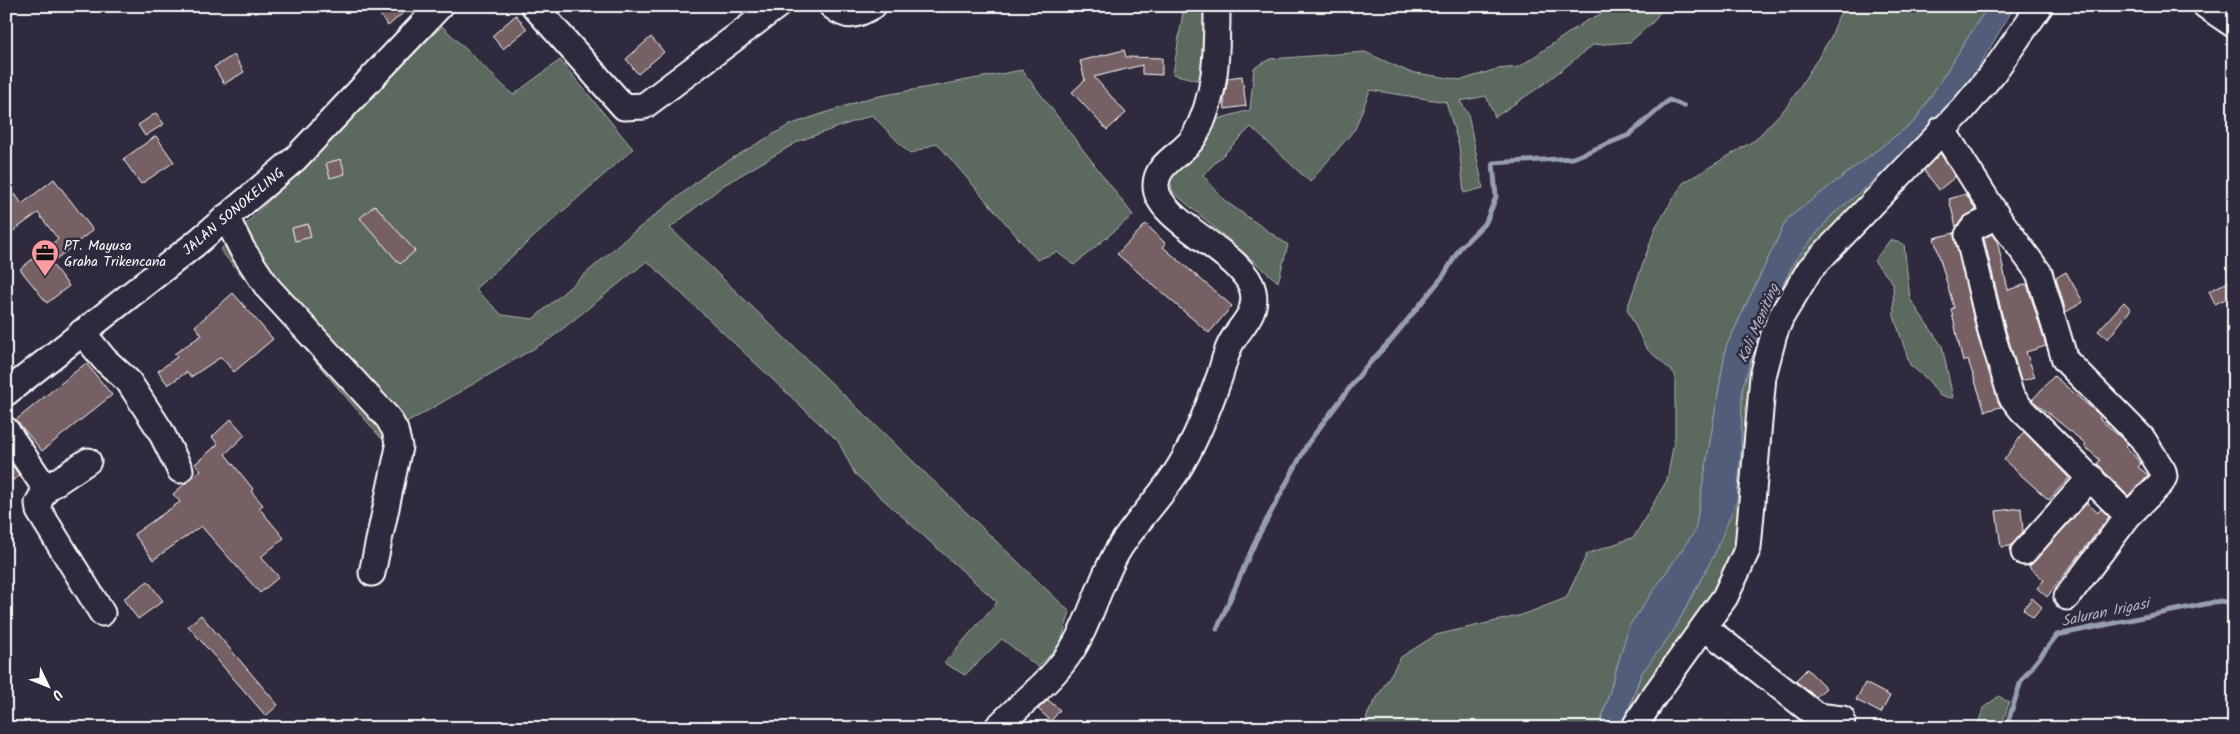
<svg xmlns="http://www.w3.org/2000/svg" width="2240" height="734" viewBox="0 0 2240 734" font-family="Kalam,sans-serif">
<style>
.green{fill:#5b695f;stroke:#adb4af}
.water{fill:#515d79;stroke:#979eaf}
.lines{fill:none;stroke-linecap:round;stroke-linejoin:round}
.stream{stroke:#979eaf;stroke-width:5}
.building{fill:#766163;stroke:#fff}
.minor-casing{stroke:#fff;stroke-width:29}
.minor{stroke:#2f2a3d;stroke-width:25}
.labels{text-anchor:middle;stroke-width:5;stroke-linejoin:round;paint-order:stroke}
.street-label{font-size:14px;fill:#fff;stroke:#2f2a3d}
.poi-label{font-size:14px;fill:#fff;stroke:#2f2a3d;text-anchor:start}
.water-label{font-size:15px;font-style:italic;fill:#b1b6c3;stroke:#2f2a3d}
</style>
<rect width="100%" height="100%" fill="#2f2a3d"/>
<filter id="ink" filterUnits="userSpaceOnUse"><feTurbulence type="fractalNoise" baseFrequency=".02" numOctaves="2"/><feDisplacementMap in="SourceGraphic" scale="10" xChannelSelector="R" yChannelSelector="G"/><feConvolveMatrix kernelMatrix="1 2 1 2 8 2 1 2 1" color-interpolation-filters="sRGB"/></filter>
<g filter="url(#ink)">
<!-- green -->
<path class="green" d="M1184,6H1207L1204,82L1173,74Z
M1618,6H1664L1653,22L1630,42L1593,45L1541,86L1495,117L1486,96L1460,101L1468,114L1483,188L1464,193L1459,146L1446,102L1370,90L1355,129L1310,182L1251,127L1203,175L1225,201L1288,245L1278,282L1173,192L1168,174L1214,120L1250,110L1254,68L1270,59L1365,52L1409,72L1462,80L1497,69L1519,67L1586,21Z
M1851,6H1988L1915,121L1787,219L1726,347L1695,531L1629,626L1599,728H1364L1368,713L1401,657L1436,635L1522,615L1566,598L1587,554L1634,537L1667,480L1675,436V374L1646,348L1627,309L1656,226L1683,183L1755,140L1789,104L1831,37L1839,15Z
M442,26L513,95L560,60L633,149L475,289L502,315L533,319L629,236L709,172L789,125L869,98L1022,70L1133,215L1074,265L1057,252L1037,260L937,143L910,154L872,115L799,141L724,185L670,228L1070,612L1060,645L1038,667L1002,639L965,675L944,663L997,602L855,474L838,441L647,261L550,339L381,438L220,250Z
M1865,188V200L1797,276L1745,521L1731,562L1701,618L1626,718L1641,674L1674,630L1715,553L1741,450L1742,389L1758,337L1795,260L1832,215Z
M1890,240L1904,244L1910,299L1942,346L1953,398L1940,396L1928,380L1910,365L1894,316L1893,283L1874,261Z
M1999,696L2009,703L2001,728H1977L1983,708Z"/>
<!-- water -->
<path class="water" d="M1988,6H2015L1955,106L1904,156L1832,215L1795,260L1758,337L1742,389L1741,450L1737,500L1715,553L1674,630L1641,674L1622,728H1599L1629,626L1695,531L1726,347L1787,219L1915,121Z"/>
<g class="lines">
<!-- stream -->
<path class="stream" d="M1217,629L1256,540L1308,443L1364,369L1392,339L1444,275L1460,248L1486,222L1496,197L1493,163L1573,158L1629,135L1669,100L1684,106
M2006,728L2021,681L2057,635L2220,601L2234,603"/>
</g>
<!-- building -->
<path class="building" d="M374,6H396L403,13L388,26Z
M516,15L527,29L503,49L492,36Z
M651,37L664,52L638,74L626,59Z
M1124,50L1126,57L1162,58V75L1142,74V65L1094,77L1126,113L1107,130L1072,92L1085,80L1080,61Z
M234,55L244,72L224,84L214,67Z
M1242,76L1246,106L1225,109L1224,99L1228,78Z
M156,113L164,124L145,136L138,125Z
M156,136L174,162L141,184L123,159Z
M1940,153L1955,177L1939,190L1924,170Z
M341,159L345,174L330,178L326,163Z
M54,179L93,230L51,263L69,286L47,303L20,269L58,239L38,213L6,236V201L15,194L22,204Z
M1966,194L1976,210L1963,218L1956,227L1949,199Z
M375,205L415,251L400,264L360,218Z
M308,224L311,237L295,241L292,228Z
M1146,224L1166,244L1163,247L1232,306L1209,333L1117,254Z
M1954,233L1978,338L2001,407L1985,411L1968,360L1963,362L1951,309L1954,308L1934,238Z
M1992,234L1997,240L2008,290L2027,284L2046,346L2026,352L2035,377L2021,381L2006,331L1984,238Z
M2066,272L2083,302L2066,312L2056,278Z
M2234,279V295L2215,304L2209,291Z
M233,293L273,339L234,372L221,357L191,377L187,372L168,385L158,371L177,357L174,354L202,335L195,326Z
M2124,302L2131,309L2108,339L2098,331Z
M86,363L112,395L42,451L16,420Z
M2054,376L2095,411L2101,416L2099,418L2128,444L2126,446L2141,464L2138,467L2148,475L2128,496L2097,464L2100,460L2084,446L2086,444L2032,400Z
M231,419L245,435L225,454L253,489L251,491L263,505L259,508L284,538L261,557L279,577L260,593L201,526L153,560L134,534L180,502L173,494L201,470L195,464L218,444L212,437Z
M2024,432L2069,478L2049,500L2004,460Z
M6,456L20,476L13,480L6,470Z
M2087,503L2098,513L2101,509L2109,517L2047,597L2037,588L2044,580L2029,567Z
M2021,508L2023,532L2011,546L2001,547L1996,511Z
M148,581L163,601L138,619L123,599Z
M2032,598L2042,607L2033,618L2023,609Z
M201,615L278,705L266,716L188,626Z
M1807,669L1826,688L1816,697L1795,681Z
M1865,683L1890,696L1881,713L1856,700Z
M1048,700L1060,710L1051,721L1038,709Z"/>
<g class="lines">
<!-- minor casing -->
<g class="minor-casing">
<path id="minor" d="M534,6L624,107L644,106L777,6
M832,6C849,20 855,15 873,6
M2206,6L2234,25
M1942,129L1997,216L2039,273L2065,360L2142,438L2163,471L2164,477L2161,483L2128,516L2067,597
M1997,216L1974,227L1968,235L1992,335L2011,396L2022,410L2128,516
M226,217L242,249L268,288L388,418L395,430L399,447L372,573
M82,332L104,359L129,382L160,430L180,470
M6,393L195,244L295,159L440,6
M6,430L46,489L38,503L39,511L102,613
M46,489L88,461
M2024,552L2091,477
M1704,627L1817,716L1842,719
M997,728C1020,704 1048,684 1067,657C1089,627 1098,585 1117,552C1136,520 1165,494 1183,461C1198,435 1209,406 1219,378C1223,367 1225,355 1230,345C1239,326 1258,315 1253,291C1245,253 1156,222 1156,186C1155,163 1184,154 1194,137C1217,97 1217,51 1217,6
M1634,728L1652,699L1725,597L1748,548L1763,376L1774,334L1781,317L1810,269L1964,108L1993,73L2040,6"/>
</g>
<!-- minor -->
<use href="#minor" class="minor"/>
</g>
</g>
<!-- icons -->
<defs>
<g id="office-pin" transform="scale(1.4375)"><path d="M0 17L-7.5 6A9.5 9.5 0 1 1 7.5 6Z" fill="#ff9aa2" stroke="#2f2a3d"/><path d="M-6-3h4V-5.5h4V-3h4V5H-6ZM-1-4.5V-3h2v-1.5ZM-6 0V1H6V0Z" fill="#111"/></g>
</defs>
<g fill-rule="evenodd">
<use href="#office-pin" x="45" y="253"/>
</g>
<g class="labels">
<!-- street labels -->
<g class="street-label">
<text transform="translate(233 211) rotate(-40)" y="5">JALAN SONOKELING</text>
</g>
<!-- poi labels -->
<g class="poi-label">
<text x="64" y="250">PT. Mayusa<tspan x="64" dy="16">Graha Trikencana</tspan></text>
</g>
<!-- water labels -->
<g class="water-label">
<text transform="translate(1758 323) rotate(-67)" y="5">Kali Meniting</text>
<text transform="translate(2105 612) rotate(-12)" y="5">Saluran Irigasi</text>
</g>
</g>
<!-- margin -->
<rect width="2240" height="734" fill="none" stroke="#2f2a3d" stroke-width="25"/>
<rect x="12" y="12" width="2215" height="709" fill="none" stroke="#fff" stroke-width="2" filter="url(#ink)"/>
<!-- north arrow -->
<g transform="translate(48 686) rotate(133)" stroke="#2f2a3d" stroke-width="4" paint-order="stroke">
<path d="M0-4L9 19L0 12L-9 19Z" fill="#ffffff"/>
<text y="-8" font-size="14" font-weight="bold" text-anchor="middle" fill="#ffffff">U</text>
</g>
</svg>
